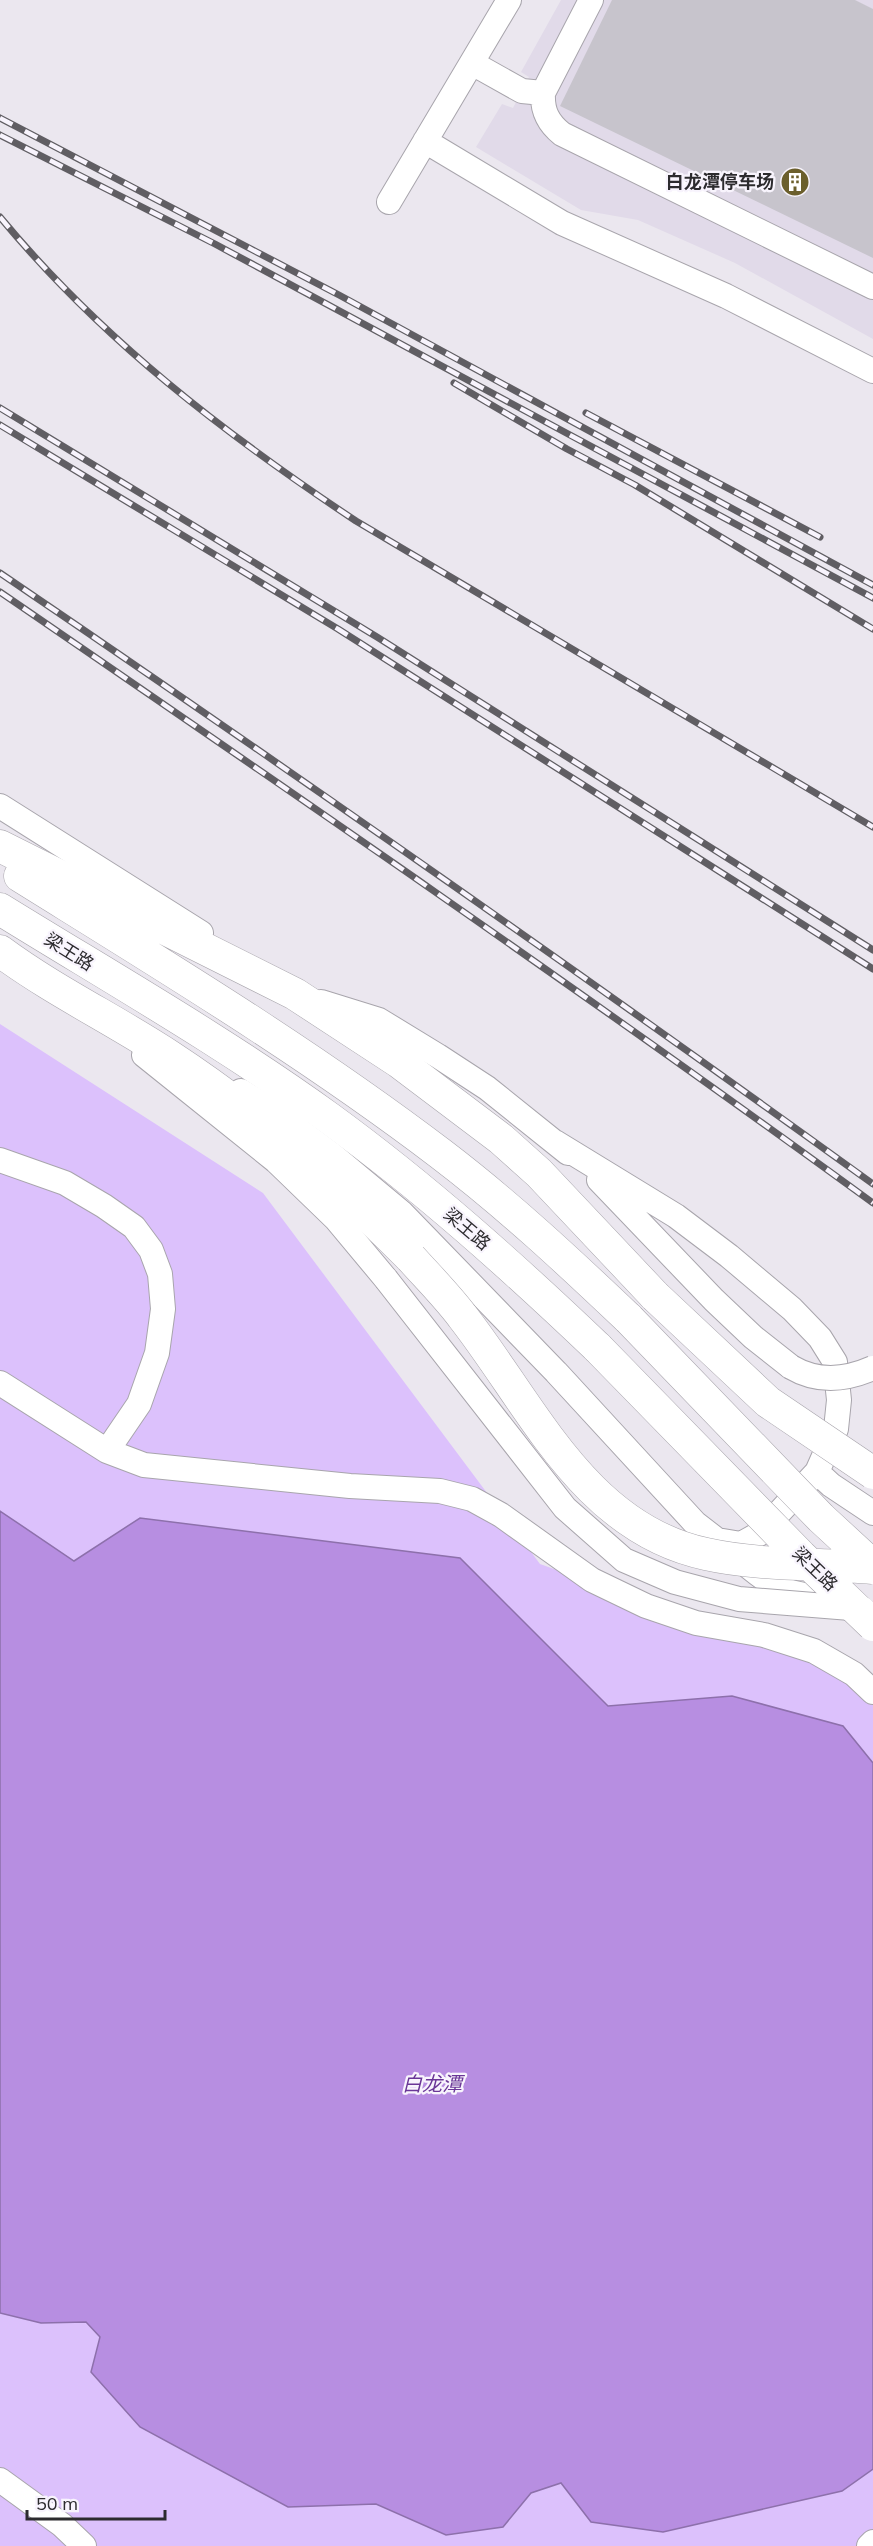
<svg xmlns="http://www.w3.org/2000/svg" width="873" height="2546" viewBox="0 0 873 2546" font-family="Mulish,'Noto Sans SC',sans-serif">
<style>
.built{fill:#e1dae9}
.green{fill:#dcc1fc}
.water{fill:#b78ee1;stroke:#8d70ab;stroke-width:1.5}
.building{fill:#c7c4cc}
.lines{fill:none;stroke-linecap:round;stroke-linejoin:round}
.minor-casing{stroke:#a8a5ac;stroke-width:26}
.major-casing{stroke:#a8a5ac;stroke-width:33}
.minor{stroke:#fff;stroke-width:24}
.major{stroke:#fff;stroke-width:32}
.rail-casing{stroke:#605e63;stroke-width:7}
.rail{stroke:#f8f4fd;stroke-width:4.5;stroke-dasharray:14;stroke-linecap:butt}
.minor-bridge-casing{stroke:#a8a5ac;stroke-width:26;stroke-linecap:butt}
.major-bridge-casing{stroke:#a8a5ac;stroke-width:33;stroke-linecap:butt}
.minor-bridge{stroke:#fff;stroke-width:24}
.major-bridge{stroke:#fff;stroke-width:32}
.labels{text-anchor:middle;stroke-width:4.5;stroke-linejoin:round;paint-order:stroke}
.poi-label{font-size:18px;font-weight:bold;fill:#2c2b2e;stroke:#f8f4fd;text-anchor:end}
.street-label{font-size:18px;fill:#2c2b2e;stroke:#f8f4fd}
.water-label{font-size:20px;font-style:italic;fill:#6a3697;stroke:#f8f4fd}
</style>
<rect width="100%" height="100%" fill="#ebe7ef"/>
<!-- built -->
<path class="built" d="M561,0H873V339L735,263L638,220L581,210L476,147L502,104L513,108L529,77L521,72Z"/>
<!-- green -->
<path class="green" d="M0,1024L263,1193L540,1564L851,1675L873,1697V2546H0Z"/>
<!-- water -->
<path class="water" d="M0,1511L74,1561L140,1518L460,1558L608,1706L732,1696L843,1726L873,1763V2469L842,2491L663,2532L591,2522L561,2483L531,2493L503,2527L446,2535L376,2504L288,2507L140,2427L91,2372L100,2337L86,2322L41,2323L0,2313Z"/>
<!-- building -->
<path class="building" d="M612,0H855L873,9V258L560,106Z"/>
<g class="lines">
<!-- minor casing -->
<g class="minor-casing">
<path id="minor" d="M591,0L543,93C542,111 548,123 562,134L873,287
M472,63L522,91L543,93
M425,141L562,223L726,296L873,371
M389,202L509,0
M0,806L201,933
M321,1002L379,1020L438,1056L487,1088L568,1153
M144,1055L276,1161L336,1219L386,1279
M241,1091L279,1115L330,1153L402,1213L556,1372L695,1523L717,1540L741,1544L759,1534L817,1472L836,1429L839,1400L835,1362L820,1338L792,1309L729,1256L676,1216L555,1142
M0,1160L65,1183L104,1206L134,1227L151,1250L160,1274L163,1309L157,1353L139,1404L107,1451
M599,1180L714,1300L753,1337L791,1367
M0,1383L107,1451L144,1465L350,1486L440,1491L472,1499L501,1515L592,1580L646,1606L696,1623L764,1635L814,1651L854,1674L873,1692
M817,1472L831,1485L873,1513
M737,1557C763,1579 778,1593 813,1596
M0,2480L62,2525L84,2546
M869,2546L873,2542"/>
</g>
<!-- major casing -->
<g class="major-casing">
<path id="major" d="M0,846L295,994L399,1062L501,1139L539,1173L655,1296
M20,876C163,965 307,1052 441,1154C508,1205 569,1262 629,1319
M0,909C110,977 224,1042 329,1118C425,1188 513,1267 598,1348
M0,951C54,991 115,1020 171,1057C258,1114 338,1184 411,1258"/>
</g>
<!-- minor -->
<use href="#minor" class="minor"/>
<!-- major -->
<use href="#major" class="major"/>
<!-- rail casing -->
<g class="rail-casing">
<path id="rail" d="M0,118L339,295L873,585
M0,135L215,244L873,598
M0,217C101,339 225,434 356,521L873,827
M454,383L567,449L635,485L873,629
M0,408L377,637L873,950
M586,413L820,537
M0,425L338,629L873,969
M0,573C294,773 585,976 873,1184
M0,592C293,793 586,994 873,1203"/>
</g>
<!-- rail -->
<use href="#rail" class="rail"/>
<!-- minor-bridge casing -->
<g class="minor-bridge-casing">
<path id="minor-bridge" d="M386,1279L565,1508L624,1560L675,1582L739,1599L863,1609
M791,1367C818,1383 846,1380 873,1368"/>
</g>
<!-- major-bridge casing -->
<g class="major-bridge-casing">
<path id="major-bridge" d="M411,1258C428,1277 447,1296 462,1316C532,1405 584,1528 706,1554C760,1566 817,1563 873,1568
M655,1296L768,1402L873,1473
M629,1319L821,1518L873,1566
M598,1348L801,1556L873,1625"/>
</g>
<!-- minor-bridge -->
<use href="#minor-bridge" class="minor-bridge"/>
<!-- major-bridge -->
<use href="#major-bridge" class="major-bridge"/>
</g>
<!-- icons -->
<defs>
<g id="building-disc" transform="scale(1.5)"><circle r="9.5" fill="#6b5f2c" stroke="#f8f4fd"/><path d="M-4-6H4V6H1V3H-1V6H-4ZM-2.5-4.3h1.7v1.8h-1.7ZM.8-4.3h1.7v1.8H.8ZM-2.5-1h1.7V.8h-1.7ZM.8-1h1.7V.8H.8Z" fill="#fff"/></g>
</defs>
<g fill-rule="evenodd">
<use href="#building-disc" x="795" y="182"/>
</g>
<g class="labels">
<!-- poi labels -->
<g class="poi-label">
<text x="774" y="188">白龙潭停车场</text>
</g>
<!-- street labels -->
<g class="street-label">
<text transform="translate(69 952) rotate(32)" y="6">梁王路</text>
<text transform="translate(467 1229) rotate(40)" y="6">梁王路</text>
<text transform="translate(815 1569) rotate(44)" y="6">梁王路</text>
</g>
<!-- water labels -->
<g class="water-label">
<text x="432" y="2091">白龙潭</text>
</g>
</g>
<!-- scale -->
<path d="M27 2510v9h138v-9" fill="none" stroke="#2c2b2e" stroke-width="3"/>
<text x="36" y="2510" font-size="18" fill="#2c2b2e" stroke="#f8f4fd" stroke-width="4.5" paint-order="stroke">50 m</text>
</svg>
